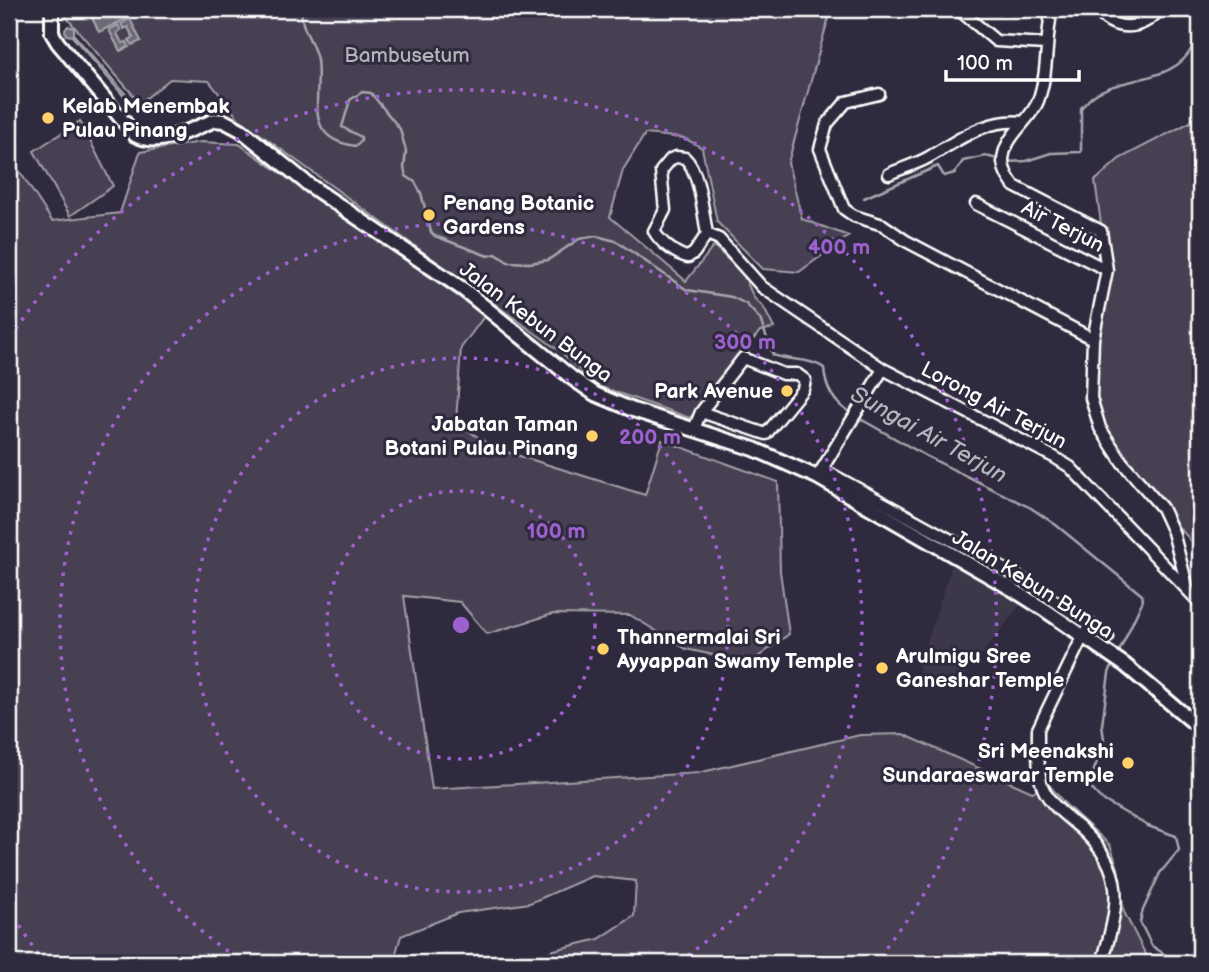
<svg xmlns="http://www.w3.org/2000/svg" width="1209" height="972" viewBox="0 0 1209 972" font-family="'Balsamiq Sans',sans-serif">
<style>
.built{fill:#3c3749}
.green{fill:#464152;stroke:#a2a0a8;stroke-width:2}
.water{fill:#6d6a77;stroke:#a7a6ad;stroke-width:2}
.lines{fill:none;stroke-linecap:round;stroke-linejoin:round}
.stream{stroke:#a7a6ad;stroke-width:2.5}
.minor-casing{stroke:#fff;stroke-width:15}
.tertiary-casing{stroke:#fff;stroke-width:18}
.minor{stroke:#2f2a3d;stroke-width:10}
.tertiary{stroke:#2f2a3d;stroke-width:12}
.ring{fill:none;stroke:#9c61cf;stroke-width:3.5;stroke-dasharray:3.5 7}
.poi-dot{fill:#ffd166;stroke:#2f2a3d;stroke-width:2.5}
.labels{text-anchor:middle;stroke-width:6;stroke-linejoin:round;paint-order:stroke}
.park-label{font-size:21px;fill:#b5b3ba;stroke:#2f2a3d}
.poi-label{font-size:21px;font-weight:bold;fill:#fff;stroke:#2f2a3d;text-anchor:start}
.street-label{font-size:21px;fill:#fff;stroke:#2f2a3d}
.water-label{font-size:23px;font-style:italic;fill:#b6b4bb;stroke:#2f2a3d}
.centre{fill:#9c61cf;stroke:#2f2a3d;stroke-width:3.5}
.ring-label{font-size:21px;text-anchor:middle;font-weight:bold;fill:#9c61cf;stroke:#2f2a3d;stroke-width:6;stroke-linejoin:round;paint-order:stroke}
</style>
<rect width="100%" height="100%" fill="#2f2a3d"/>
<filter id="ink" filterUnits="userSpaceOnUse"><feTurbulence type="fractalNoise" baseFrequency=".0143" numOctaves="2"/><feDisplacementMap in="SourceGraphic" scale="14" xChannelSelector="R" yChannelSelector="G"/><feConvolveMatrix kernelMatrix="1 2 1 2 8 2 1 2 1" color-interpolation-filters="sRGB"/></filter>
<g filter="url(#ink)">
<!-- built -->
<path class="built" d="M952,565L1021,604L956,687L916,690L920,675L919,666Z"/>
<!-- green -->
<path class="green" d="M76,9H831L788,163L802,219L849,236L799,272L763,269L717,222L702,148L684,138L645,134L623,170L610,217L686,281L714,246L743,274L754,298L764,308L774,328L760,331L690,418L595,385L561,352L239,119L209,81L170,79L140,103L66,17Z
M1200,117V550L1180,529L1161,499L1109,440L1090,404V345L1108,274L1095,181L1119,159Z
M80,121L113,186L70,216L34,151Z
M201,142L239,144L485,315L461,348L456,422L494,448L645,495L662,440L778,482L780,571L789,634L750,663L686,649L630,615L553,614L487,634L460,602L404,596L432,789L698,773L860,735L903,734L1032,792L1050,786L1064,803L1110,845L1118,868L1124,912L1150,963H524L554,950L599,939L634,916L636,881L592,876L530,903L458,913L401,936L393,963H9V155L52,221L120,213L140,152Z"/>
<!-- water -->
<path class="water" d="M110,9H136L138,13L99,32L92,18Z
M130,19L141,41L132,45L129,40L133,38L128,27L124,29L121,24Z
M118,25L121,30L117,33L122,43L127,42L129,47L120,51L109,30Z
M68,26L74,28V35L129,98L127,100L72,36L66,35L65,30Z"/>
<g class="lines">
<!-- stream -->
<path class="stream" d="M302,9C299,28 314,41 317,60C322,97 301,139 356,146L361,141V137L342,127L350,100L362,92L371,93L400,129L406,151L404,168L406,176L415,182L421,193L431,232L435,236L488,256L496,254L508,262L530,263L548,260L579,239L596,236L616,241L687,290L732,297L746,304L760,319L773,355C790,361 810,358 824,368C825,387 834,404 851,413
M1007,162L1026,161L1051,153L1081,152V108C1085,104 1089,99 1093,96C1124,74 1174,85 1193,46C1198,36 1198,20 1200,9
M864,198L938,166L944,176L955,173L963,161L986,156L1001,160
M857,417L926,456L1031,508L1056,525L1142,595L1143,600L1118,654
M1113,663L1109,673L1102,725L1104,739L1090,783L1091,788L1101,799L1148,826L1176,836L1179,850L1160,873L1143,910L1140,922L1152,946L1166,955L1200,959"/>
<!-- minor casing -->
<g class="minor-casing">
<path id="minor" d="M958,9L996,41L1046,44
M1052,9C1045,39 1049,71 1038,101C1030,122 1003,136 1003,162C1004,172 1009,179 1014,186L1101,231L1107,270L1093,339L1091,398L1100,428L1122,462L1162,508L1173,532L1188,589
M1096,9C1114,33 1142,31 1160,9
M879,94L846,102L827,124L820,149L844,209L854,216L883,225L906,241L1093,339
M676,157L685,158C700,172 703,213 707,234L694,253L688,257C676,255 660,242 654,231L665,210L661,171L671,159Z
M889,174C902,168 917,164 929,157C960,139 986,118 1024,122
M976,204L1107,270
M707,234L719,239L762,287L883,369L1054,457L1070,467L1200,603
M694,429L701,412L766,434L803,389L805,380L797,374H783L743,358L701,412
M822,469L1020,578L1108,637
M819,474L883,369
M1092,625L1083,636L1038,729C1038,744 1037,775 1043,788C1050,805 1066,816 1079,827C1129,871 1118,906 1102,963"/>
</g>
<!-- tertiary casing -->
<g class="tertiary-casing">
<path id="tertiary" d="M52,11V33L58,43L135,135C158,148 192,129 215,120L224,121L241,130L309,185L464,290L572,378L595,394L633,410L754,449L817,477L1012,589L1045,610L1125,665L1200,728"/>
</g>
<!-- minor -->
<use href="#minor" class="minor"/>
<!-- tertiary -->
<use href="#tertiary" class="tertiary"/>
</g>
</g>
<!-- distance rings -->
<g class="ring">
<circle cx="461" cy="625" r="134"/>
<circle cx="461" cy="625" r="267"/>
<path d="M246 963A401 401 0 1 1 676 963"/>
<path d="M45 962A535 535 0 0 1 10 912M10 338A535 535 0 1 1 877 962"/>
</g>
<!-- markers -->
<g class="poi-dot">
<circle cx="48" cy="118" r="7"/>
<circle cx="429" cy="215" r="7"/>
<circle cx="787" cy="391" r="7"/>
<circle cx="592" cy="436" r="7"/>
<circle cx="603" cy="649" r="7"/>
<circle cx="882" cy="668" r="7"/>
<circle cx="1128" cy="763" r="7"/>
</g>
<g class="labels">
<!-- park labels -->
<g class="park-label">
<text x="407" y="62">Bambusetum</text>
</g>
<!-- poi labels -->
<g class="poi-label">
<text x="62" y="113">Kelab Menembak<tspan x="62" dy="24">Pulau Pinang</tspan></text>
<text x="443" y="210">Penang Botanic<tspan x="443" dy="24">Gardens</tspan></text>
<text x="773" y="398" text-anchor="end">Park Avenue</text>
<text x="578" y="431" text-anchor="end">Jabatan Taman<tspan x="578" dy="24">Botani Pulau Pinang</tspan></text>
<text x="617" y="644">Thannermalai Sri<tspan x="617" dy="24">Ayyappan Swamy Temple</tspan></text>
<text x="896" y="663">Arulmigu Sree<tspan x="896" dy="24">Ganeshar Temple</tspan></text>
<text x="1114" y="758" text-anchor="end">Sri Meenakshi<tspan x="1114" dy="24">Sundaraeswarar Temple</tspan></text>
</g>
<!-- street labels -->
<g class="street-label">
<text transform="translate(1063 226) rotate(27)" y="7">Air Terjun</text>
<text transform="translate(536 322) rotate(37)" y="7">Jalan Kebun Bunga</text>
<text transform="translate(994 405) rotate(28)" y="7">Lorong Air Terjun</text>
<text transform="translate(1033 584) rotate(32)" y="7">Jalan Kebun Bunga</text>
</g>
<!-- water labels -->
<g class="water-label">
<text transform="translate(929 434) rotate(29)" y="8">Sungai Air Terjun</text>
</g>
</g>
<circle cx="461" cy="625" r="10" class="centre"/>
<g class="ring-label">
<text x="839" y="254">400 m</text>
<text x="745" y="349">300 m</text>
<text x="650" y="444">200 m</text>
<text x="556" y="538">100 m</text>
</g>
<!-- margin -->
<rect width="1209" height="972" fill="none" stroke="#2f2a3d" stroke-width="35"/>
<rect x="18" y="18" width="1174" height="937" fill="none" stroke="#fff" stroke-width="2.5" filter="url(#ink)"/>
<!-- scale -->
<path d="M946 70v10h133v-10" fill="none" stroke="#ffffff" stroke-width="3.5"/>
<text x="957" y="70" font-size="21" fill="#ffffff" stroke="#2f2a3d" stroke-width="5" paint-order="stroke">100 m</text>
</svg>
